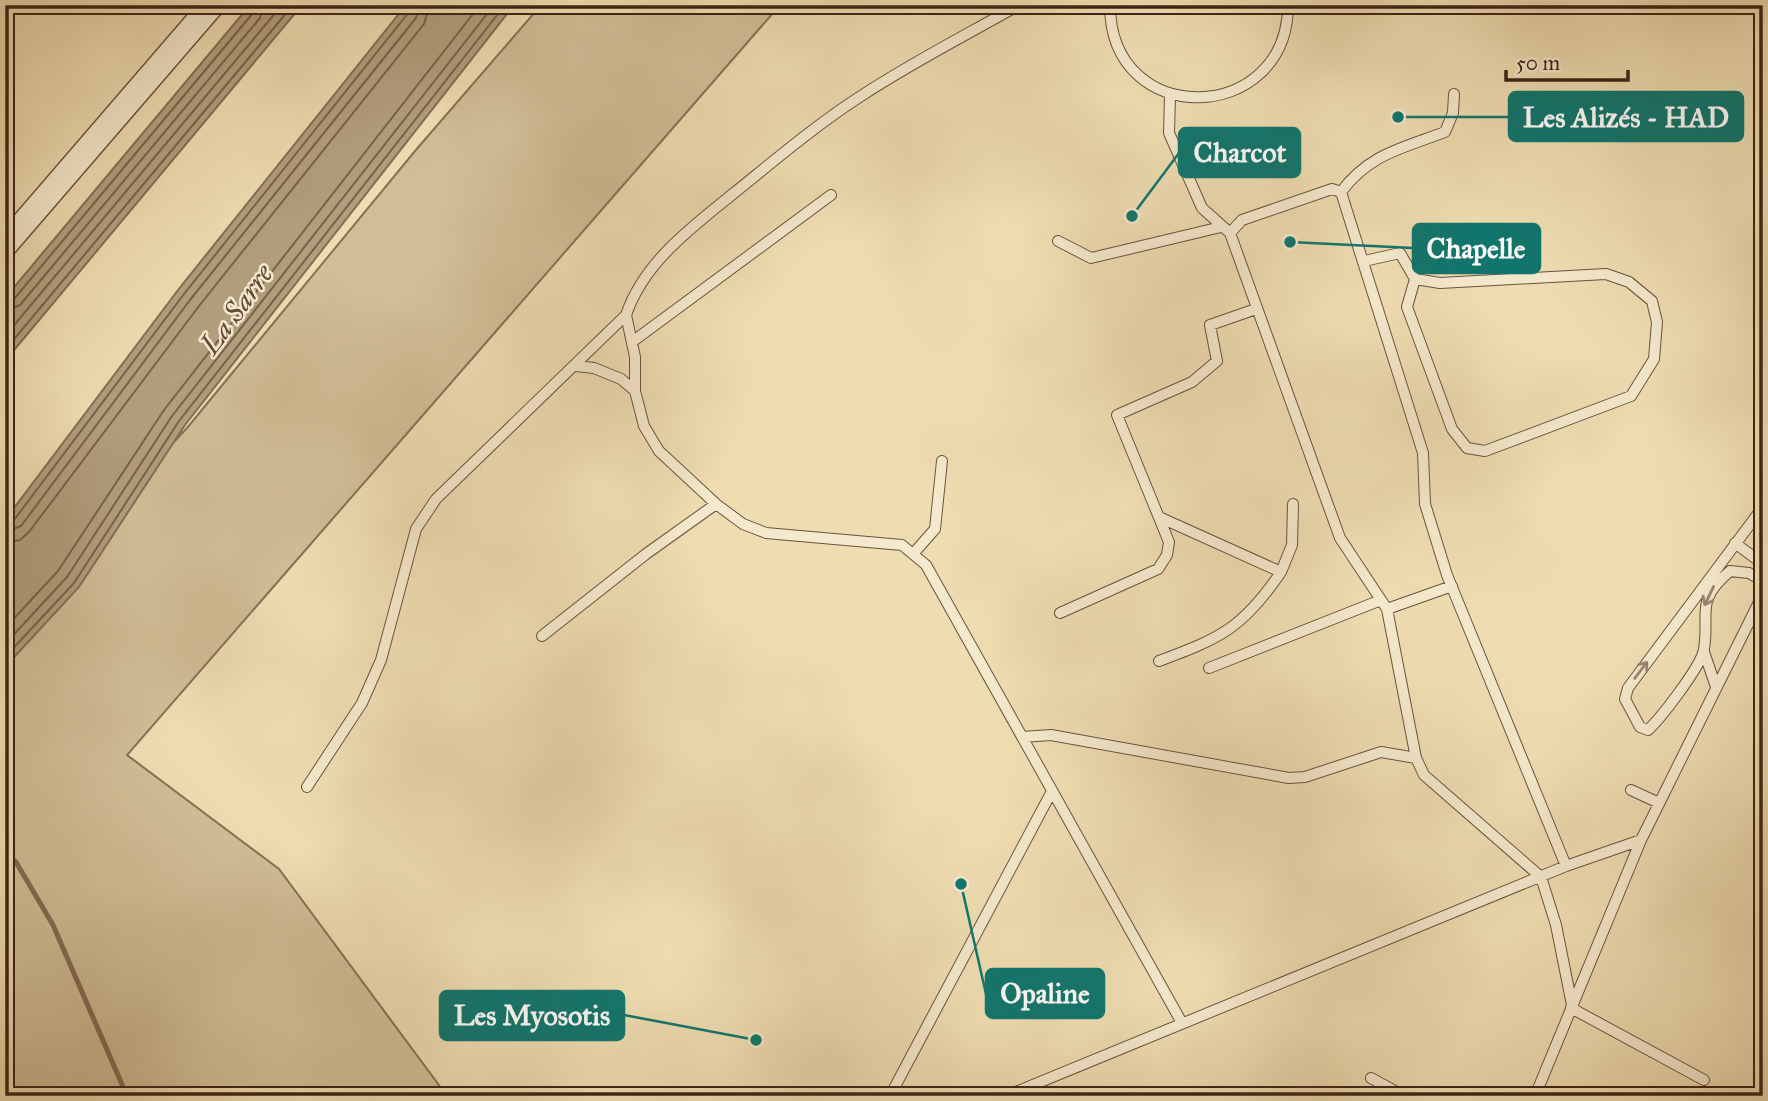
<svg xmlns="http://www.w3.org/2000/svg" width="1768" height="1101" viewBox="0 0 1768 1101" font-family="'IM FELL Great Primer',serif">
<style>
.green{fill:#d1be97;stroke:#877156;stroke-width:2}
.water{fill:#b29e7d;stroke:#836d54;stroke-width:2}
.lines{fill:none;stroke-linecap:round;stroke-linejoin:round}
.shore{stroke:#78614a;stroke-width:2}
.stream{stroke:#836d54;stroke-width:5}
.service-casing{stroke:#6a523d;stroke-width:12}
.tertiary-casing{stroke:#6a523d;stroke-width:27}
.service{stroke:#f5e9cd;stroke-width:10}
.tertiary{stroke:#f5e9cd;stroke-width:24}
.oneway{stroke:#998672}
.labels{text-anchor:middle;stroke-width:5;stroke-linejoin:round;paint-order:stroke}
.water-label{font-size:28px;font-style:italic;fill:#604935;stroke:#f5e9cd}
.leader{fill:none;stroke:#0f766e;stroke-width:2.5}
.callout-dot{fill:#0f766e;stroke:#f5e9cd;stroke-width:2.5}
.callout{fill:#0f766e;stroke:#0f766e;stroke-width:2.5}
.callout-label{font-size:28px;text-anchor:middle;font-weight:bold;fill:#fff}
</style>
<rect width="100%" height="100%" fill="#efddb2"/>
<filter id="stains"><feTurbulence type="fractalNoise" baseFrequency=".00286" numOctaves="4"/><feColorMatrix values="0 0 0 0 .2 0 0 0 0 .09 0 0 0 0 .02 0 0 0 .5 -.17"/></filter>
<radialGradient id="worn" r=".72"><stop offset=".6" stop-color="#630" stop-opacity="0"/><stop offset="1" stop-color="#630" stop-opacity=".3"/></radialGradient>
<!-- green -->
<path class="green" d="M541,5H780L127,755L279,869L447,1096H5V623L187,428L415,151Z"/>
<!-- water -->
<path class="water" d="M250,5H302L5,361V298Z
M406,5H514L185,425L79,587L5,667V520L178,290Z"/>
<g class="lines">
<!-- shore -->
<path class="shore" d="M5,302L14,299L253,13L255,5
M5,311L20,305L260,18L264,5
M5,336L282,5
M5,350L293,5
M5,524L14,520L184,294L409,12L410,5
M5,532L21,526L190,300L416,18L419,5
M5,543L20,540L29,532L199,306L424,24L430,5
M5,628L58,571L164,410L480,5
M5,644L67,577L172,416L494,5
M5,657L74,583L179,421L505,5"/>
<!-- stream -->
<path class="stream" d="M5,853L16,862L53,925L127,1096"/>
<!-- service casing -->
<g class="service-casing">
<path id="service" d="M1110,5C1110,131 1288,125 1288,5
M1454,94L1453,113L1445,132C1403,148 1369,154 1341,192L1423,453L1425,504L1447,575L1566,866
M1170,96L1169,133L1202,208L1230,233L1340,538L1387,609L1416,758L1424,775L1541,877L1556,925L1572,1005
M1230,233L1242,220L1332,189L1341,192
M1058,241L1091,258L1221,227
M1364,261L1400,253L1415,279L1440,283L1606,274L1629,282L1652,301L1657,322L1654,359L1631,396L1485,451L1467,448L1452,429L1407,307L1415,279
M626,315L635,357V391
M632,342L831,195
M576,366L594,368L621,379L635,391L644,426L659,451L716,504L743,524L766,533L902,545L926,565L1182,1023
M1763,507L1628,688L1625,699L1640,727L1648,730C1661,718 1702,665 1704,649C1710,611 1694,602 1730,571L1749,573L1763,581
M1159,517L1281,572C1243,628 1221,638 1159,661
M1735,543L1763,564
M913,554L935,529L942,461
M1281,572L1292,545L1293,504
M1387,609L1452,586
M1060,613L1158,569L1167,555L1169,542L1117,415L1192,382L1217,361L1210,325L1256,309
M542,636L646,554L716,504
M1704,652L1716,687
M1209,668L1381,600
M1022,737L1051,735L1289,778L1305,777L1381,752L1416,758
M307,787L362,703L381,660L416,529L436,499L626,315C644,262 691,228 734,193C775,160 816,125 861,96C911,63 966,35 1019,5
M1631,790L1659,803
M1571,1008L1704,1080
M1371,1078L1404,1096
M890,1096L1052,791
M1006,1096L1566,866L1641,840
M1535,1096L1641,840L1763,594"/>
</g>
<!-- tertiary casing -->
<g class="tertiary-casing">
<path id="tertiary" d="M5,245L212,5"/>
</g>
<!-- service -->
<use href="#service" class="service"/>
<!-- tertiary -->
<use href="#tertiary" class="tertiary"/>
</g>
<!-- one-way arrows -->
<defs><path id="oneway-shaft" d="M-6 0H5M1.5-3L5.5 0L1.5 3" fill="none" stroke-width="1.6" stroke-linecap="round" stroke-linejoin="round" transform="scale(1.75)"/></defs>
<g class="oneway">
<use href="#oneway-shaft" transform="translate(1709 596) rotate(116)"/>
<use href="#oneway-shaft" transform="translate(1641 670) rotate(-53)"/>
</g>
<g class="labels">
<!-- water labels -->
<g class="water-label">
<text transform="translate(236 309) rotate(-54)" y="10">La Sarre</text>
</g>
</g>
<!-- callouts -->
<path class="leader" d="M1398 117L1509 117M1132 216L1179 153M1290 242L1413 248M961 884L986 994M756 1040L624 1015"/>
<g class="callout-dot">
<circle cx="1398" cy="117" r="7"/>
<circle cx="1132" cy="216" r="7"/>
<circle cx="1290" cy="242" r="7"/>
<circle cx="961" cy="884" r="7"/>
<circle cx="756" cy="1040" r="7"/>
</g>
<g class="callout">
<rect x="1509" y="92" width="234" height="49" rx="7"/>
<rect x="1179" y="128" width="121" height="49" rx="7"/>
<rect x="1413" y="224" width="127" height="49" rx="7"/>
<rect x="986" y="969" width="118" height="49" rx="7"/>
<rect x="440" y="991" width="184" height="49" rx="7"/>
</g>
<g class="callout-label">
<text x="1626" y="127">Les Alizés - HAD</text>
<text x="1240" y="162">Charcot</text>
<text x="1476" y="258">Chapelle</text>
<text x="1045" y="1003">Opaline</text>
<text x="532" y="1025">Les Myosotis</text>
</g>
<!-- margin -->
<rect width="1768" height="1101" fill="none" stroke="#efddb2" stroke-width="28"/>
<rect x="7" y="7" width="1754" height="1087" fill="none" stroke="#3d2416" stroke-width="3.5"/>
<rect x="14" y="14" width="1740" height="1073" fill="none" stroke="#3d2416" stroke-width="2"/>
<!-- scale -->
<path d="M1506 70v10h122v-10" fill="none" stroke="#3d2416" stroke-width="3.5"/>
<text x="1516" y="70" font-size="21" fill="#3d2416" stroke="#f5e9cd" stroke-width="5" paint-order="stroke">50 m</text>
<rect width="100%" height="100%" filter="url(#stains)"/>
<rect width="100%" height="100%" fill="url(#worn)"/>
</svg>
